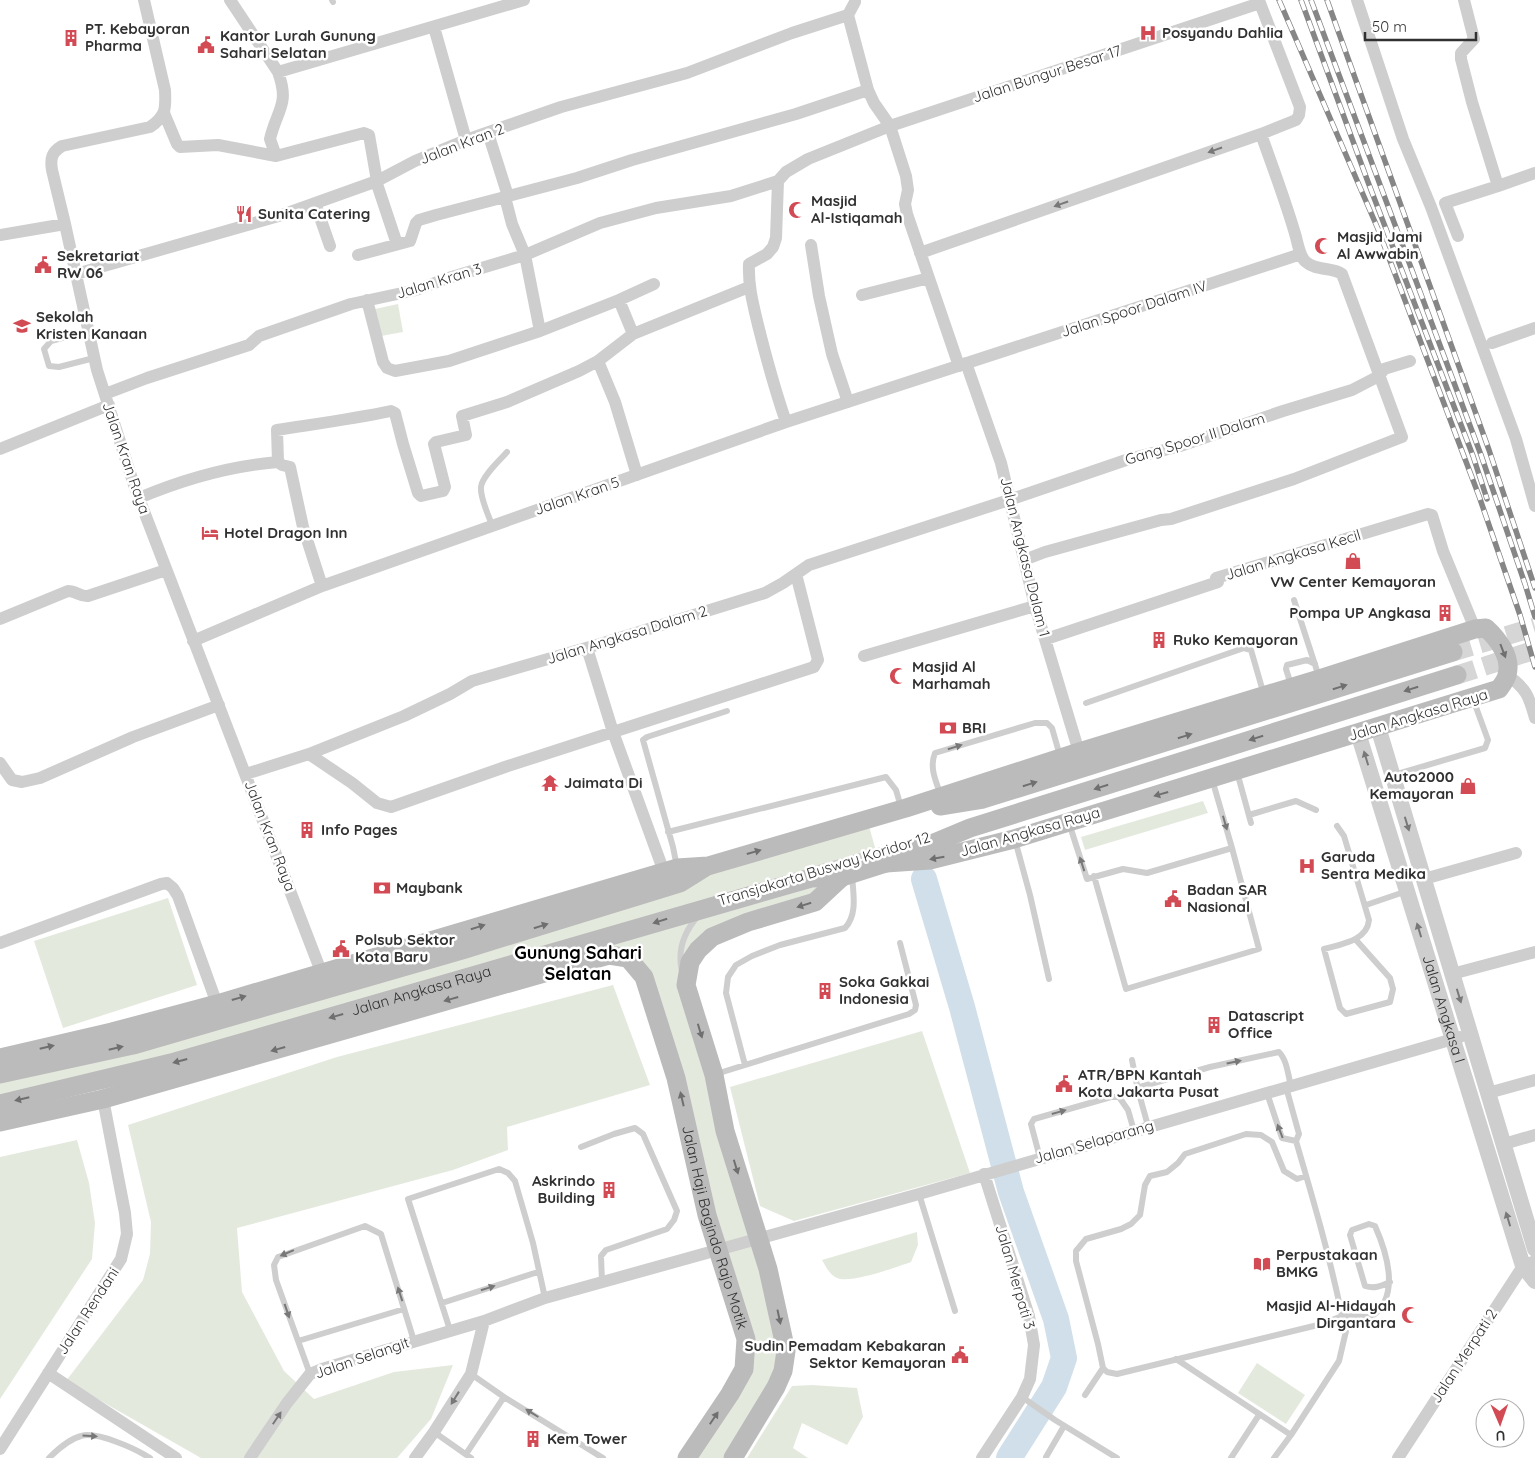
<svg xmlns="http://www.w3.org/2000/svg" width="1535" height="1458" viewBox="0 0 1535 1458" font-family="Quicksand,sans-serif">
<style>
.green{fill:#e4e9de}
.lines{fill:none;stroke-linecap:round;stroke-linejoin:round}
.river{stroke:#d0dfe9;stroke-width:26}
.secondary-tunnel{stroke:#d6d6d6;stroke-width:19;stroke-dasharray:19 9;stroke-linecap:butt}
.service{stroke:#cecece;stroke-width:6}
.minor{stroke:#cecece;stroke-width:12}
.tertiary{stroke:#cecece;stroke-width:16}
.secondary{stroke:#bbb;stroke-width:19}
.rail-casing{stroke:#868686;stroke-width:5.5}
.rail{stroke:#fff;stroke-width:4;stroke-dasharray:11;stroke-linecap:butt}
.oneway{fill:#787878}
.oneway2{fill:#6f6f6f}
.labels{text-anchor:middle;stroke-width:5;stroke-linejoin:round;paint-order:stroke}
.poi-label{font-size:15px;font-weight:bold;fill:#313131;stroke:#fff;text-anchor:start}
.street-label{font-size:15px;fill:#313131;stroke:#fff}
.quarter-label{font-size:18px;font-weight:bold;fill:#000;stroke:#fff}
</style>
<rect width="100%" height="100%" fill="#fff"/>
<!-- green -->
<path class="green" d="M398,304L403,332L381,336L375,309Z
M1203,801L1208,813L1085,850L1081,837Z
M867,819L876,851L716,900L842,877L815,902L748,922L690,962L786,1351L735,1458H687L744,1369L689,1131L628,958L0,1105V1075Z
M168,898L197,985L63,1028L34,941Z
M613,985L650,1085L507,1127L508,1150L453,1170L237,1228L242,1292L284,1371L314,1399L394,1372L453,1365L431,1419L397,1458H201L66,1381L143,1280L150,1254L151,1222L128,1125L337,1057Z
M922,1031L970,1173L794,1221L760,1206L730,1087Z
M77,1140L89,1183L95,1223L92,1259L0,1399V1157Z
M917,1232L918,1245L911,1262C896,1267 851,1284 837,1278C830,1275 826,1267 822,1260Z
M1257,1363L1305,1395L1286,1424L1238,1393Z
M812,1385L857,1388L863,1417L847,1445L802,1423L793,1448L808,1458H747L792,1386Z"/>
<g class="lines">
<!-- river -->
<path class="river" d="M924,879L962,1007L1011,1192L1056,1319L1064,1358L1054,1387L1009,1458"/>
<!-- secondary-tunnel -->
<path class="secondary-tunnel" d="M1453,652L1535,627
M1457,675L1535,650"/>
<!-- service -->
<path class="service" d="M332,0L333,2
M88,331L51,341L44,349L49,366L59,367L94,358
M492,525C488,514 480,498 481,487C482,476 500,460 507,452
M1294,600L1319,677
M1291,685L1286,669L1287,665L1307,660L1315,664
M1086,703L1244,648L1251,650L1264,695
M1237,772L1251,823
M1394,775L1485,748L1488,740L1473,699
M941,796C936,781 929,768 935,753L1035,723H1047L1052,728L1060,756
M1249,815L1296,801L1316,810
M1069,823L1087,879L1123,869L1147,873L1232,848
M1337,826L1344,836L1369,920C1367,941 1341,944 1324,949L1340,1008L1346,1014L1390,1002L1393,989L1390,978L1356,940
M668,832L886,777L896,790L901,807
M1015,840L1030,895L1049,979
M677,867L673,847L643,740L647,737L727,711
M812,870L923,838
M1094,876L1126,989L1259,949L1232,848L1212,779
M1366,905L1407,891
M682,971C677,950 684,932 698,916
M1132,1060L1138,1090L1148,1126
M745,1065L726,993L728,977L736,965L752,956L780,945L845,928C858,914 853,893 852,875
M716,1074L909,1014L915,1010L916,1005L900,943
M1286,1087L1299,1134L1296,1141C1313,1199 1330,1257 1342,1316L1322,1324L1117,1374L1107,1372L1103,1368L1098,1344L1076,1261V1251L1086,1239L1121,1229L1131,1224L1140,1215L1145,1185L1150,1176L1167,1172L1178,1163L1185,1154L1246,1134L1261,1135L1272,1142L1284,1171L1297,1179L1306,1176
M1138,1090L1140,1087L1210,1067L1279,1052C1287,1060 1288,1075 1291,1086
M1267,1093L1282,1138L1296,1141
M581,1147L614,1134L635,1128L643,1134L677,1211L674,1220L667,1229L606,1250L601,1256L602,1282
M1040,1158L1031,1124L1034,1119L1111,1097H1119L1128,1110L1134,1131
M919,1194L955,1311
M442,1303L538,1272
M450,1330L408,1199L499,1169L508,1173L515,1181L533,1243L545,1298
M298,1341L404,1309
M1176,1359L1291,1435L1339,1361L1346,1331L1342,1316L1371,1317C1401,1297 1387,1253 1375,1226L1369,1224L1352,1230L1350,1235L1365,1286C1375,1289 1381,1286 1390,1282
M310,1374L276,1280L274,1265L278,1257L365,1226L381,1234L414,1341
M1085,1395L1103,1368
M504,1397L603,1458
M1022,1397L1055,1420L1117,1458
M434,1432L471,1458
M466,1454L504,1397L471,1374
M1046,1457L1064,1426
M49,1458C57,1450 69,1439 81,1436C97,1431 136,1449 150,1458
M1231,1458L1259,1415
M1274,1458L1291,1435"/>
<!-- minor -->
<path class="minor" d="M144,0L165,90C166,109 166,116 150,127L62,146C52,152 50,158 52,170L65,224L97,370L135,488L322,974
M230,0L278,72C290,105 277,109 270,139L276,156
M855,0V2L848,15L868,90L874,103L890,126L906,176L908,190L905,204L907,214L959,366
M1357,0L1403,139L1431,207L1516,439L1535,506
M1464,0L1474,39L1461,53V59L1472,102L1498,186
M434,27L466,140
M278,72L524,0
M164,113L177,144L180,147L218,145L276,156L364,133L369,135L377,181
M488,133L508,196
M376,181L397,244
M505,197L512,224L525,255L540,331L619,300L654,284
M315,203L330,246
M0,235L65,224
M1458,236L1445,203L1498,186L1535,173
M811,245L819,296L832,354L848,402
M358,255L410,241L416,223L419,220L436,215L577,178L632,160L796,114L868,90
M76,274L282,215L377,181L415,161L466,140L561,107L687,73L792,33L848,15
M862,295L929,278
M367,300L383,362L387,368L395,371L449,361L540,331
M619,300L633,334
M1492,343L1535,328
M598,361L615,402L637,475
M966,363L1001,463L1035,606L1079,752
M105,394L147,378L249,345L259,336L351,304L416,290L445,279L525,255L600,223L656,208L731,196L778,181
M786,422C775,390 766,357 758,325C753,304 748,285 749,264L767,254L773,247L776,238L778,181L786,172L808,159L890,126L1260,3L1300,107L1299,115L1296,120L1261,134L920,253
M0,449L109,405
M278,462L282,465L290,467L303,527L322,586
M139,498C184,479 230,466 278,462L277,430C315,424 353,419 391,411L395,413L403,444L418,493L421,496L443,491L445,487L434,444L436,442L466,435L462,416L507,402L579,371L598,361L633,334L749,287
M1024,560L1045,552L1161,520L1171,519L1294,479L1402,437L1342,274C1333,267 1316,271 1306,262C1300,257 1298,245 1296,237C1286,202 1273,168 1261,134
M0,619L68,591C76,591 81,597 88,596L166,570
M1046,639L1218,582L1216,578L1428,514L1432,515L1443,551L1475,629
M193,641L322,586L786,422L1301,254
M587,648L613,732L664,872
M864,656L1035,606
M1507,675C1526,688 1529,696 1535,718
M309,754L352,783L377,803L391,807L505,767L814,667L818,660L796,574
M0,763L12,780L22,782L40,778L133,737L219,705
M246,774L309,754L404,716L450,694L472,681L600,644L765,593L783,583L809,565L1009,500L1129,459L1180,446L1283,411L1352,390L1379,376L1384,369L1410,361
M1424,879L1516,853
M0,943L161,884L167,883L173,888L178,896L217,1004
M1452,974L1535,952
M1488,1093L1535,1080
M1504,1144L1535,1135
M48,1373L176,1458
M0,1449L121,1259L127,1234L125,1213L103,1099
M250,1458L287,1403L310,1374L322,1369L484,1321L545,1298L919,1194L1460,1037
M415,1458L434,1432L471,1374L484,1321
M982,1458L1022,1397L1030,1379L1034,1345L1029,1316L984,1174
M1398,1458L1523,1266L1535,1261"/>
<!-- tertiary -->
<g class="tertiary">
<path d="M1378,727L1535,1249"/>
<path id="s1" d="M1358,733L1523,1266L1535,1281"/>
</g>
<!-- secondary -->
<g class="secondary">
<path d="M940,806L983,799L1453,652"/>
<path d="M0,1058L112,1032L217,1004L677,868L708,866L906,808L1079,752L1319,679L1475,629L1486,628C1498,639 1512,657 1507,675C1506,680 1502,685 1499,689L1014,839L930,860L886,863"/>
<path d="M0,1074L133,1045L465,949L680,883L704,868"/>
<path id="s2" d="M0,1104L175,1062L811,878L842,877L886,863L970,828L1457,675"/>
<path id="s3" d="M0,1122L103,1099L565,967L609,955L628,958L644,977L676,1078L707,1215L746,1339L744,1369L730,1394L687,1458"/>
<path d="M733,1458L776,1387L783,1371L786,1351L768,1269L725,1131L714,1075L686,985L690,962L698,950L712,937L748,922L815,902L842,877"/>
</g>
<!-- rail casing -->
<g class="rail-casing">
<path id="rail" d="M1279,0L1378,229L1479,496L1520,615L1535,667
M1301,0L1368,182L1473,456L1487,499
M1311,0L1481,455L1525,584L1535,617
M1327,0L1489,450L1535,588"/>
</g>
<!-- rail -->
<use href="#rail" class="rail"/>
</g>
<!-- one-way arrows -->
<defs><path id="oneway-solid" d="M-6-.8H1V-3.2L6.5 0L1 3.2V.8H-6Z" transform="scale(1.25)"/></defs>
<g class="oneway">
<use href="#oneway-solid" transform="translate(1215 150) rotate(161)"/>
<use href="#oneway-solid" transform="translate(1061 204) rotate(161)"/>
<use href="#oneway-solid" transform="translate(955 747) rotate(-17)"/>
<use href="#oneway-solid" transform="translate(1366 758) rotate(-107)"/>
<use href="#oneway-solid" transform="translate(1225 823) rotate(74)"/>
<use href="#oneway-solid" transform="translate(1407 824) rotate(73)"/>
<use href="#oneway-solid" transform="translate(1082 864) rotate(-108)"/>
<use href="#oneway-solid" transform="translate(1419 930) rotate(-107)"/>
<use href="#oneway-solid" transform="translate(1459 996) rotate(73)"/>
<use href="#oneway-solid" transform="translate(1234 1062) rotate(-12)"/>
<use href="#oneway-solid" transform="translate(1059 1112) rotate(-16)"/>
<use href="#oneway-solid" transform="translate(1280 1131) rotate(-111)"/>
<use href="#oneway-solid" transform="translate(1508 1219) rotate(-107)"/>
<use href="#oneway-solid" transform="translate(287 1253) rotate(157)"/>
<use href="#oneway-solid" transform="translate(488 1288) rotate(-18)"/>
<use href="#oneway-solid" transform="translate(400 1294) rotate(-108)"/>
<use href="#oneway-solid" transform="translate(287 1311) rotate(71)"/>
<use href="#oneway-solid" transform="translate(455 1398) rotate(122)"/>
<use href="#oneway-solid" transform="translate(532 1413) rotate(-148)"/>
<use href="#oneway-solid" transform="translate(277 1418) rotate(-56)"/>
<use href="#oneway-solid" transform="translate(90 1436) rotate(3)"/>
</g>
<g class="oneway2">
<use href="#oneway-solid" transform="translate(1503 651) rotate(69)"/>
<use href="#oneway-solid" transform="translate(1340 687) rotate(-17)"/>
<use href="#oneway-solid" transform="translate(1411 689) rotate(163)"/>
<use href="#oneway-solid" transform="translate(1185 736) rotate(-17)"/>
<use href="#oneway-solid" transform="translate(1256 738) rotate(163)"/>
<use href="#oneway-solid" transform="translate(1030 784) rotate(-17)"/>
<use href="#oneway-solid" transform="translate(1101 787) rotate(163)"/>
<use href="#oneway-solid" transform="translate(1161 794) rotate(164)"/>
<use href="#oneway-solid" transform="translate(754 852) rotate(-16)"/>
<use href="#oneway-solid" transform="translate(937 858) rotate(170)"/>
<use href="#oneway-solid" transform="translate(804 905) rotate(163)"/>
<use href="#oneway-solid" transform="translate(660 921) rotate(163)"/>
<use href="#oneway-solid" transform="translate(541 926) rotate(-17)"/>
<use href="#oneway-solid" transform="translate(478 927) rotate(-17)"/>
<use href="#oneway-solid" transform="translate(239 998) rotate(-16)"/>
<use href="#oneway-solid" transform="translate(451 999) rotate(164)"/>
<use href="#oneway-solid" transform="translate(336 1016) rotate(164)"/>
<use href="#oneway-solid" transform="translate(700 1031) rotate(73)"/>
<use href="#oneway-solid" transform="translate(47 1047) rotate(-13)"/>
<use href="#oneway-solid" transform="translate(116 1048) rotate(-13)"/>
<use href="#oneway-solid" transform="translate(278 1049) rotate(164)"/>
<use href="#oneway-solid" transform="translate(180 1061) rotate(165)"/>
<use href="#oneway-solid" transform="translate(22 1099) rotate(167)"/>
<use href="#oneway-solid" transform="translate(682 1099) rotate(-103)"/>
<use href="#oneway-solid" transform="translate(736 1167) rotate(73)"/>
<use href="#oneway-solid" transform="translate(779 1317) rotate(78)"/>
<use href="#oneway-solid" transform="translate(714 1418) rotate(-56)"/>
</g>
<!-- icons -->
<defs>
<g id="hospital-bare" transform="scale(1.35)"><path d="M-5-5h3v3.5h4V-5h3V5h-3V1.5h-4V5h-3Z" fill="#d24a53" stroke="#fff" stroke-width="2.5" paint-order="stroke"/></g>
<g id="building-bare" transform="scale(1.35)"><path d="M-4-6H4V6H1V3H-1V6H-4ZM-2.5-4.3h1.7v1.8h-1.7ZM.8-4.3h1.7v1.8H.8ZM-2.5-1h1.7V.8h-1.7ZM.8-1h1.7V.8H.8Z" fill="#d24a53" stroke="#fff" stroke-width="2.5" paint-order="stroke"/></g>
<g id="civic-bare" transform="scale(1.35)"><path d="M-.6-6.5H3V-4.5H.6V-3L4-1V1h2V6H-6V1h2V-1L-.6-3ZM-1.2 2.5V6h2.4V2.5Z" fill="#d24a53" stroke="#fff" stroke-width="2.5" paint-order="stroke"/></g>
<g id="mosque-bare" transform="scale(1.35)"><path d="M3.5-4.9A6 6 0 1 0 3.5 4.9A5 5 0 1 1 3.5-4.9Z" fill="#d24a53" stroke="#fff" stroke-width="2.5" paint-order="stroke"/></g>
<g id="restaurant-bare" transform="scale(1.35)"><path d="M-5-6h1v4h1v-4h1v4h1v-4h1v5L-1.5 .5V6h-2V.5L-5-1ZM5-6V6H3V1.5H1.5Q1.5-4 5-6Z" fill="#d24a53" stroke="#fff" stroke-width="2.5" paint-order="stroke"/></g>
<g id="school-bare" transform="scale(1.35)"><path d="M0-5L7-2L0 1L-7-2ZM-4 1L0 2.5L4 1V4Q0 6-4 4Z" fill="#d24a53" stroke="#fff" stroke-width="2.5" paint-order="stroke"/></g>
<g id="hotel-bare" transform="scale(1.35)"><path d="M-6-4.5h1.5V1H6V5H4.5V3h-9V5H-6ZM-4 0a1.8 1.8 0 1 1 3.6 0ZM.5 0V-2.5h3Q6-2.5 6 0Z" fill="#d24a53" stroke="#fff" stroke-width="2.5" paint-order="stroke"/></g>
<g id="shop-bare" transform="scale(1.35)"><path d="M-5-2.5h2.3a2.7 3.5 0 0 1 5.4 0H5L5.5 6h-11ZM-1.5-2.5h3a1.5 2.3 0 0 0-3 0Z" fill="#d24a53" stroke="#fff" stroke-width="2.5" paint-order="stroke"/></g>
<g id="bank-bare" transform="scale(1.35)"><path d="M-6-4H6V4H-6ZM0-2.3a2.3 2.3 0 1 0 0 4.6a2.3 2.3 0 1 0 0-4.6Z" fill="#d24a53" stroke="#fff" stroke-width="2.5" paint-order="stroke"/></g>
<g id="temple-bare" transform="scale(1.35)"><path d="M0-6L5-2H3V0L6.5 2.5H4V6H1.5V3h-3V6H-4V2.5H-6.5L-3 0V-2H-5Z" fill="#d24a53" stroke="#fff" stroke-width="2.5" paint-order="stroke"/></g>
<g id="library-bare" transform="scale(1.35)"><path d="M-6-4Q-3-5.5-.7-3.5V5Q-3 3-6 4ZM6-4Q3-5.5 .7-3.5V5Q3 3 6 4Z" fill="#d24a53" stroke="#fff" stroke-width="2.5" paint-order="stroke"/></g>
</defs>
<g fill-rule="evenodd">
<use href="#hospital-bare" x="1148" y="33"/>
<use href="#building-bare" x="71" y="38"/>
<use href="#civic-bare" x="206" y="45"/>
<use href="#mosque-bare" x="797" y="210"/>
<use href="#restaurant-bare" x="244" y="214"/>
<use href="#mosque-bare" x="1323" y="246"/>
<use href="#civic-bare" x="43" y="265"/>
<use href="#school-bare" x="22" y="326"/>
<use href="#hotel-bare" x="210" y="533"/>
<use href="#shop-bare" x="1353" y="561"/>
<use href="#building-bare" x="1445" y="613"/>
<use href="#building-bare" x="1159" y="640"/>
<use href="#mosque-bare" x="898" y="676"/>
<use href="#bank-bare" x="948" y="728"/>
<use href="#temple-bare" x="550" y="783"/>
<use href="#shop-bare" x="1468" y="786"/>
<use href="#building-bare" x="307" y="830"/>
<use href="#hospital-bare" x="1307" y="866"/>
<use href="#bank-bare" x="382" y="888"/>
<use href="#civic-bare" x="1173" y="899"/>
<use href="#civic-bare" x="341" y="949"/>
<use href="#building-bare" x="825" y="991"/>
<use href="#building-bare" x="1214" y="1025"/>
<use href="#civic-bare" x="1064" y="1084"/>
<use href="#building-bare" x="609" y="1190"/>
<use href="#library-bare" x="1262" y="1264"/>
<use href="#mosque-bare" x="1410" y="1315"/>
<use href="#civic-bare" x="960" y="1355"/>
<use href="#building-bare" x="533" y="1439"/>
</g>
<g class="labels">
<!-- poi labels -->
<g class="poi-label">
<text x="85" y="34">PT. Kebayoran<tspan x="85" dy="17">Pharma</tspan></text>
<text x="1162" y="38">Posyandu Dahlia</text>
<text x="220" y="41">Kantor Lurah Gunung<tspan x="220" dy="17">Sahari Selatan</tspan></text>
<text x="811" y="206">Masjid<tspan x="811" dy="17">Al-Istiqamah</tspan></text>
<text x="258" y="219">Sunita Catering</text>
<text x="1337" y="242">Masjid Jami<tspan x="1337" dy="17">Al Awwabin</tspan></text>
<text x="57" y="261">Sekretariat<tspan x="57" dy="17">RW 06</tspan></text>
<text x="36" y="322">Sekolah<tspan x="36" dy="17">Kristen Kanaan</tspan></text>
<text x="224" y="538">Hotel Dragon Inn</text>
<text x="1353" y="587" text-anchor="middle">VW Center Kemayoran</text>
<text x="1431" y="618" text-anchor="end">Pompa UP Angkasa</text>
<text x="1173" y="645">Ruko Kemayoran</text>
<text x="912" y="672">Masjid Al<tspan x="912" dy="17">Marhamah</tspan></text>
<text x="962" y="733">BRI</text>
<text x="1454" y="782" text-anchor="end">Auto2000<tspan x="1454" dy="17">Kemayoran</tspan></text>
<text x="564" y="788">Jaimata Di</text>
<text x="321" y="835">Info Pages</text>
<text x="1321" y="862">Garuda<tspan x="1321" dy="17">Sentra Medika</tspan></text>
<text x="396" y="893">Maybank</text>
<text x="1187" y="895">Badan SAR<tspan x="1187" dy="17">Nasional</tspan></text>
<text x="355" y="945">Polsub Sektor<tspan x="355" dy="17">Kota Baru</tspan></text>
<text x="839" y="987">Soka Gakkai<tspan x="839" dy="17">Indonesia</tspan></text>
<text x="1228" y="1021">Datascript<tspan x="1228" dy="17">Office</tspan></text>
<text x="1078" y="1080">ATR/BPN Kantah<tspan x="1078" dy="17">Kota Jakarta Pusat</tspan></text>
<text x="595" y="1186" text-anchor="end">Askrindo<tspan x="595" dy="17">Building</tspan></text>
<text x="1276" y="1260">Perpustakaan<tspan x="1276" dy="17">BMKG</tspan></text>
<text x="1396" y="1311" text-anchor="end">Masjid Al-Hidayah<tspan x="1396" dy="17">Dirgantara</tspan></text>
<text x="946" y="1351" text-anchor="end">Sudin Pemadam Kebakaran<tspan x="946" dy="17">Sektor Kemayoran</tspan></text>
<text x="547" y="1444">Kem Tower</text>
</g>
<!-- street labels -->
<g class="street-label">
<text transform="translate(1047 74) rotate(-18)" y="5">Jalan Bungur Besar 17</text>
<text transform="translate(462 144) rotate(-21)" y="5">Jalan Kran 2</text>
<text transform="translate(439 281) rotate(-17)" y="5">Jalan Kran 3</text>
<text transform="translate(1134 309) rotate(-18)" y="5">Jalan Spoor Dalam IV</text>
<text transform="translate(1195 439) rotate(-17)" y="5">Gang Spoor II Dalam</text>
<text transform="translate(126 458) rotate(71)" y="5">Jalan Kran Raya</text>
<text transform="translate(577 496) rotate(-19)" y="5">Jalan Kran 5</text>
<text transform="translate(1293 555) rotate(-17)" y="5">Jalan Angkasa Kecil</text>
<text transform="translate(1025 557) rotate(76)" y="5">Jalan Angkasa Dalam 1</text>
<text transform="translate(627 635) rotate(-17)" y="5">Jalan Angkasa Dalam 2</text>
<text transform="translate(1418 715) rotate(-17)" y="5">Jalan Angkasa Raya</text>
<text transform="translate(1030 832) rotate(-16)" y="5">Jalan Angkasa Raya</text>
<text transform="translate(270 836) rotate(69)" y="5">Jalan Kran Raya</text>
<text transform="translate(824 869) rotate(-17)" y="5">Transjakarta Busway Koridor 12</text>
<text dy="5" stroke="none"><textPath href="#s2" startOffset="436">Jalan Angkasa Raya</textPath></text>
<text dy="5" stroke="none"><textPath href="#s1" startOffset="289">Jalan Angkasa I</textPath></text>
<text transform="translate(1094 1142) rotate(-16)" y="5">Jalan Selaparang</text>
<text dy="5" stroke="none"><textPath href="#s3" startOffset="936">Jalan Haji Bagindo Rajo Motik</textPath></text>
<text transform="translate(1015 1277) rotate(74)" y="5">Jalan Merpati 3</text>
<text transform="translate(88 1311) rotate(-57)" y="5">Jalan Rendani</text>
<text transform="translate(1464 1356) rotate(-57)" y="5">Jalan Merpati 2</text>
<text transform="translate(362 1358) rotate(-19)" y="5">Jalan Selangit</text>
</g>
<!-- quarter labels -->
<g class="quarter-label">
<text x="578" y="959">Gunung Sahari<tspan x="578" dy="21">Selatan</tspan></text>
</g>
</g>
<!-- north arrow -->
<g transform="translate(1500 1423) rotate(178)"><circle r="24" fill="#ffffff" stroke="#adadad"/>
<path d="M0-4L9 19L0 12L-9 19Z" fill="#d24a53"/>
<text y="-8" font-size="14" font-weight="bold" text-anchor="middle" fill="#313131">U</text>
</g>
<!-- scale -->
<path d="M1365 32v8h111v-8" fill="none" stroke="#313131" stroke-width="2.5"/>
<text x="1372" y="32" font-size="15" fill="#313131" stroke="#ffffff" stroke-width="4" paint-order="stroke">50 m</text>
</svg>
